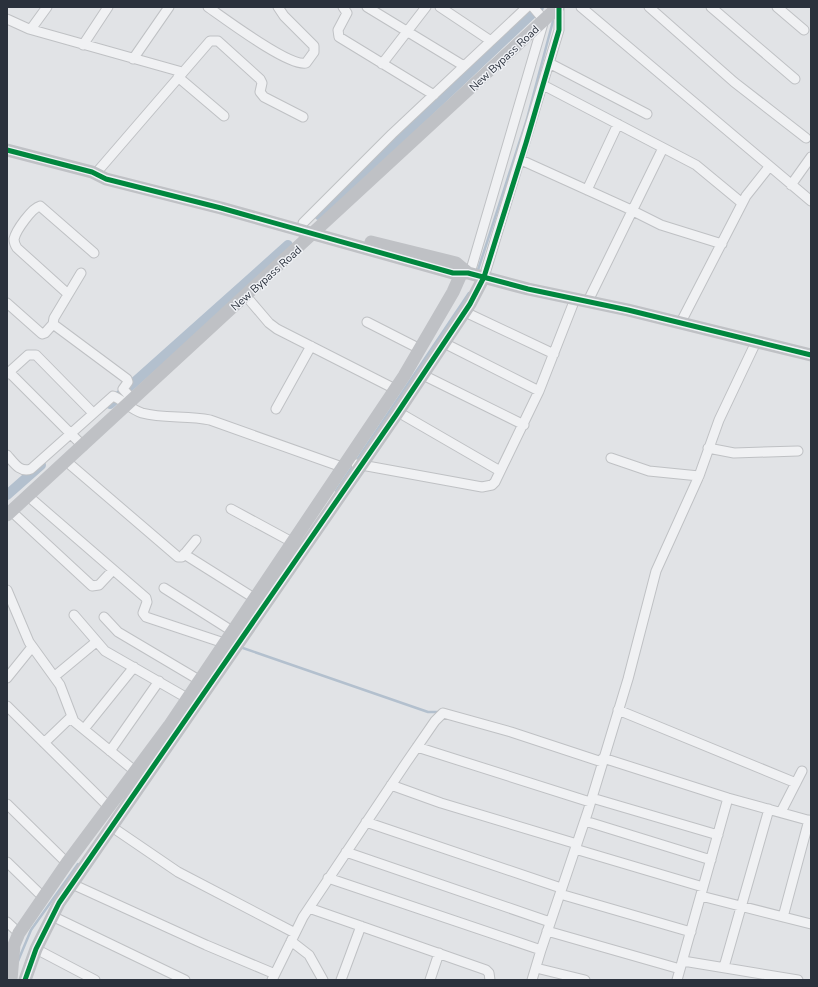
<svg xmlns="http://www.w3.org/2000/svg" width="818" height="987" viewBox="0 0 818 987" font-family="'Nunito Sans',sans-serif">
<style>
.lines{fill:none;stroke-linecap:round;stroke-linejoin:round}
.stream{stroke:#b3c0ce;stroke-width:2.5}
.canal{stroke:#b3c0ce;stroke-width:10}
.street-casing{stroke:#bfc1c4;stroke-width:11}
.street{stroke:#f0f1f3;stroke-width:9}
.secondary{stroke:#bfc1c5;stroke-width:13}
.cycleway-casing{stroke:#eff1f5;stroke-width:8}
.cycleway{stroke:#00873e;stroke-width:5}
.labels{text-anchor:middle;stroke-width:3;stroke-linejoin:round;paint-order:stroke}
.street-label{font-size:11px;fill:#2a313c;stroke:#eff1f5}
</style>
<rect width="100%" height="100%" fill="#e1e3e6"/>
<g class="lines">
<!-- stream -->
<path class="stream" d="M478,270L527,119L553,21
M336,491L469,293
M240,647L428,712H440
M18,961L31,930L78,864"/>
<!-- canal -->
<path class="canal" d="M319,215L539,7
M110,404L288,245
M7,495L41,465"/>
<!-- street casing -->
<g class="street-casing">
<path id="street" d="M208,7C224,18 289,67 306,63L314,52V46L284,16L278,7
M343,7L347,13L338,30L339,37L434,95
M367,7L464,66
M440,7L491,41
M581,7L811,201
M649,7L734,82L806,138
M711,7L795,79
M777,7L804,30
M7,19L29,29L182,72
M31,29L47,7
M83,45L108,7
M133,59L169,7
M549,63L647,114
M382,64L426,7
M178,77L224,116
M543,85L696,165L742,203
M521,160L627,208L661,225L722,244
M97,172L210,41H218L260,79L262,83L260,92L264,97L303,117
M791,185L811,157
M587,190L618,124
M303,223L392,134L527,7
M81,273L54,318L53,324L127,379L128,382L123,389L133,400
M470,273L544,20L533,7
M484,277L559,30V7
M68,294L17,248C15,245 14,243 14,239C16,230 32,208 40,206L94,253
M246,296L269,323L277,329L395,389
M588,301L663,148
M7,303L42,334L45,333L53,324
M465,312L554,354
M367,322L420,349
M681,322L746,196L769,167
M444,343L539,391
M9,372L83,446
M7,374L28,355H36L93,413
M423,375L524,425
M276,409L311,346
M398,412L500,471
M708,448L734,453L798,451
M7,455C14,463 20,473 31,469L113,396C123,400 130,409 142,413C164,419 188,415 210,420L342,467
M611,458L649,471L699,476
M66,461L178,557H182L196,540
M356,464L482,487L492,485L495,482L539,391L575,299
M28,496L146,598L147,602L143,613L146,617L224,643
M231,509L292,542
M11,511L92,586L99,585L113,570
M184,554L254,598
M164,588L232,631
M7,590L29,642L60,685L73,719
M74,615L105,651L187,698
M104,617L118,632L199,680
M55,676L96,642
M7,678L32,647
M7,706L109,807
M618,710L796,783
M84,729L134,667
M44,743L70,718L136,772
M417,747L590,802
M110,751L159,681
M603,758L728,798L811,821
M391,785L441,803L577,844
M592,798L718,835
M7,804L67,863
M781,812L802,771
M585,821L711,860
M366,822L561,888
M112,827L178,872L295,933
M575,849L703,887
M346,852L550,922
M7,862L43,897
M328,878L541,950
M72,884L206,945L275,974
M560,894L691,932
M701,896L811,924
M309,908L486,970L489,973L490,980
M52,916L185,980
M783,917L809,820
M7,922L19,933
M547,931L680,969
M291,941L309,955L323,980
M36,949L95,980
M683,961L798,980
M724,967L769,809
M536,968L585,980
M272,980L303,917L406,763L435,721L443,713L511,732L602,762
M341,980L361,926
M430,980L439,953
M532,980L541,950L588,811L628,679L656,571L699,476L719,420L756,342
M677,980L728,798"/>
</g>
<!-- street -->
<use href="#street" class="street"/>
<!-- secondary -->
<path class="secondary" d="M7,150L92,172L106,179L221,208L453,273H468L528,289L628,310L811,355
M371,242L456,263L468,273
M7,515L558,7
M11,980L14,945L19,933L67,863L169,726L404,376L453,292L461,274
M25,980L36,949L59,903L396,415L470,304L484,277"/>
<!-- cycleway casing -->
<g class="cycleway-casing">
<path id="cycleway" d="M7,150L92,172L106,179L221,208L453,273H468L528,289L628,310L811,355
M25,980L36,949L59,903L396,415L470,304L484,277L526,143L559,30V7"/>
</g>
<!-- cycleway -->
<use href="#cycleway" class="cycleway"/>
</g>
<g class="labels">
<!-- street labels -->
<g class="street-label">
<text transform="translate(504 58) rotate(-43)" y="4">New Bypass Road</text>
<text transform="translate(266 278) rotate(-42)" y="4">New Bypass Road</text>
</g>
</g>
<!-- border -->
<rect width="818" height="987" fill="none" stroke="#2a313c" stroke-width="16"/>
</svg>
